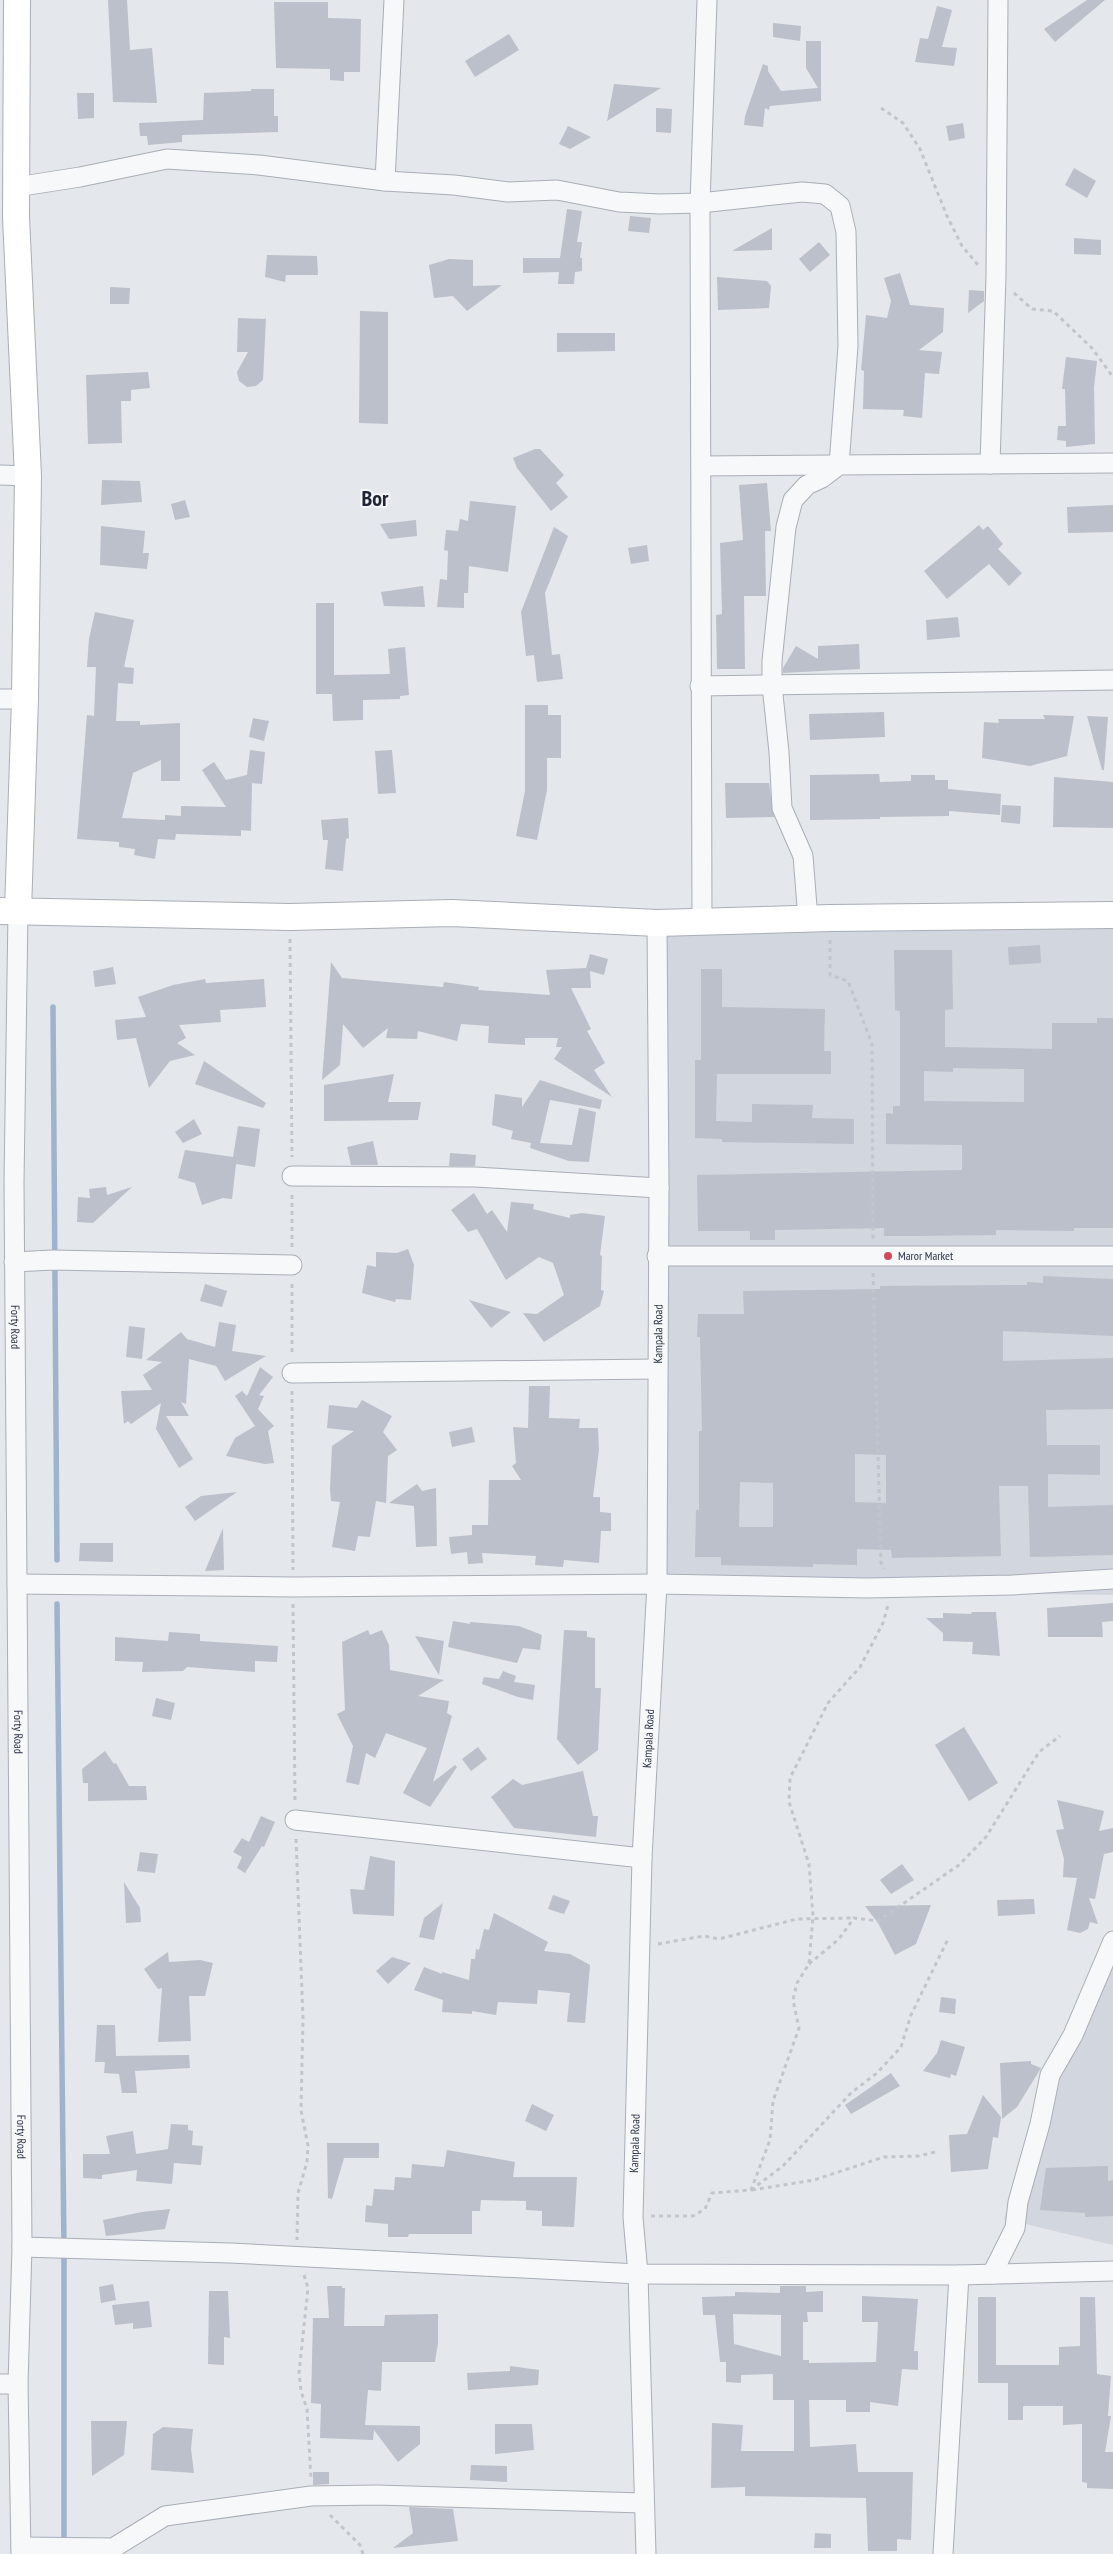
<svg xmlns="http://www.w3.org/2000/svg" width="1113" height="2554" viewBox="0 0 1113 2554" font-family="'PT Sans Narrow',sans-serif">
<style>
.built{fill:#d2d6de}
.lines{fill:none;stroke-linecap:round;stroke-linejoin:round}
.stream{stroke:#9fb4cc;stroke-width:5.5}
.building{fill:#bbc0ca;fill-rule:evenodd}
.street-casing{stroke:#a9aeb7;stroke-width:21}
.secondary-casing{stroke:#a9aeb7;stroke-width:28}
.path{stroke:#c2c5cb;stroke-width:3;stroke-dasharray:4 4;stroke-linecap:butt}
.street{stroke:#f7f8fa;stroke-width:19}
.secondary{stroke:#fff;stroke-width:26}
.poi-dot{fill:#d1495b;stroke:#f4f6f9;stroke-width:2}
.labels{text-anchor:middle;stroke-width:4;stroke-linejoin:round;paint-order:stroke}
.poi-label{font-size:12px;fill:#2b3445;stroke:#f4f6f9;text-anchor:start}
.street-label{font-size:12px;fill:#2b3445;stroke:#f4f6f9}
.town-label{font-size:22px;font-weight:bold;fill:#1d2536;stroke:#f4f6f9}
</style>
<rect width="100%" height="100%" fill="#e4e7ec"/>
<!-- built -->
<path class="built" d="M1113,909V1595L662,1589L666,923Z
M1113,1932V2245L1004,2219L1036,2115Z"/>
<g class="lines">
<!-- stream -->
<path class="stream" d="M53,1007L57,1560
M57,1604L64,2250V2544"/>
</g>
<!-- building -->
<path class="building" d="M108,0H127L130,50L152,48L157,103L113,102Z
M1087,0H1105L1055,42L1044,29Z
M274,2H328V18L361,19L360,72H344V81L330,80V69L276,68Z
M937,6L952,10L942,47L957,48L954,66L915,62L920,38L928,39Z
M773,23L801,26L800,41L773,37Z
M509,34L519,50L475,77L465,61Z
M806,41H821V101L770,106L769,110L765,108L763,127L744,125L745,116L763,64L768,66V71L781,91L818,88L806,68Z
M614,84L661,88L607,121Z
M251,89H274V116H278V132L182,135V142L148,145L147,136H140L139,123L203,120L204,93L251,91Z
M77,93H94V118L78,119Z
M656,108L672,109L671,133L656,132Z
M963,123L965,138L949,141L946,126Z
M568,126L591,137L570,149L559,144Z
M1074,168L1096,181L1087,198L1065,185Z
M567,209L582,211L577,242H582L580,258H582V271L575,272L574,284H558L559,272L523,273V258H560Z
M630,216L651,218L649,233L628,231Z
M772,228V250L732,251Z
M1074,238L1101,240V255L1074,254Z
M819,242L830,255L810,272L799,259Z
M267,255L317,256L318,275H286L285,282L265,277Z
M449,259L473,260V286L502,285L467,311L453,296L434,298L429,265Z
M900,273L910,305L944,308L943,332L919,350L942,352L939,374L925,373L922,418L903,416L904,410L863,409L864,371L861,370L866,315L887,318L891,301L884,278Z
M717,277L767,281L771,286L769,308L718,310Z
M110,287L130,288L129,304H110Z
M969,290L984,291V301L968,313Z
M360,311L388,312V424L359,423Z
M266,317L263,380L256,386L247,387L239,381L237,372L248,352H237L238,318L265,319Z
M557,333H615V351L557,352Z
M1066,357L1097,361L1094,387L1095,444L1066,447V441L1057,440L1058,426H1066L1065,389H1062Z
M148,372L150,388L131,390V401H121L122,443L88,444L86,375Z
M535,449H540L564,475L556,483L568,497L551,511L517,468L513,458Z
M102,480L140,481L142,502L101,505Z
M767,483L771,531H765L766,596H744L745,669H717L716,615L722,614L720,543L743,540L739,485Z
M185,500L190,517L175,520L171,504Z
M470,501L516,506L508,572L469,566L468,593H464V608L437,607L440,579L447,580L448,551L444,550L446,530L458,531L460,519L468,521Z
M1113,505V532L1068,533L1067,507Z
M416,520L417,536L389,539L380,524Z
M979,525L983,530L988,526L1003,544L998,549L1022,573L1009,586L989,564L947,599L924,571Z
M101,526L145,531L143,553H149L147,569L100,565Z
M554,527L568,536L545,593L552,655L560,654L563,679L537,682L534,655L526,656L521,612Z
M647,545L649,561L631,564L628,548Z
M423,586L425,607L384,606L381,592Z
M316,603H334V675L390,674L388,649L405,647L409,695L400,696V699L363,700V720L333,721L332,694H316Z
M95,612L134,620L124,667L134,668L133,684L118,683L116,721H140V725L180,723V781H161V760L133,773L122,818L165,820V815L181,816V806L226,807L202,770L214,762L226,780L247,775L250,750L265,752L262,784L252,783L251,831L241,830V836L176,834L175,840L158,839L155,859L134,855L135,849L119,847V842L77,839L87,715L94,716L96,667H87L89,639Z
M958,617L960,637L927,640L926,620Z
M859,644L860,669L783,673V668L796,646L818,659V646Z
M525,705H548V715H561V758H547V790L537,840L516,836L525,791Z
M884,712L885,737L810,740L809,714Z
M1043,715L1074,716L1067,756L1030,766L982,758L984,722L999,723L998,719H1045Z
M1087,716L1108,717L1104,770H1102Z
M253,718L269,721L264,741L249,737Z
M392,750L396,793L378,794L375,751Z
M879,774L880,782L911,781V775H935V780H948V789L1001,794L1000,815L949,811V816L880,817V819L810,820V775Z
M1054,777L1113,782V828L1053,827Z
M725,783H769L774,817L726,818Z
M1002,805L1021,806L1020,824L1001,822Z
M348,818L349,838L346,839L343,871L325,869L328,840H323L321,820Z
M1040,945L1041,963L1009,965L1008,947Z
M894,950H952L953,1009L945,1010V1047L1052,1049V1023H1097V1018H1113V1228H1074V1231L996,1230V1235L918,1236H884V1228L775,1230V1240H750V1231H698L697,1175L962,1170V1145L886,1144V1113L893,1114V1106H900V1011L895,1010ZM953,1068L1024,1069V1102L924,1101V1071L953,1072Z
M590,954L608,959L604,975L590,971L591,988H571L591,1029L587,1031L605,1063L594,1070L612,1097L554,1059L562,1047H556L558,1038H525V1045L488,1043L489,1026L461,1024L457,1041L418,1031L417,1039L386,1038L388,1028L363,1048L343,1024L340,1065L322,1080L331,962L342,978L443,987L444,982L479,987L478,990L550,995L546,970L586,968Z
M113,967L116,984L95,987L93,971Z
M701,969H722V1007L825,1009L824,1051H831V1074H717L716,1121L752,1122V1104L813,1105L812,1118L854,1119V1144L722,1142V1139L695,1138V1060H701Z
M205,979L206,983L264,979L266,1007L220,1010L221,1022L179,1025L186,1038L177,1043L195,1055L170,1061L149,1088L136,1038L117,1040L115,1020L146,1017L138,997L173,985Z
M204,1061L266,1103L263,1108L195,1084Z
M394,1074L388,1102H421L418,1120L324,1121V1085Z
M540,1080L602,1100L600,1109L550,1100L540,1143L572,1145L579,1108L596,1112L589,1162L569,1161L530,1148L531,1143L511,1139L513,1131L492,1125L495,1094L522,1098V1107Z
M194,1119L202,1134L183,1143L175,1132Z
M238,1126L260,1129L255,1167L236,1164L232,1199L223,1198L202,1205L195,1183L178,1178L185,1150L233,1157Z
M373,1141L378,1165H351L347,1147Z
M450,1153L476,1155L475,1166H449Z
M106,1187L107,1195L132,1187L93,1223L77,1222L78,1197L90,1198L89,1189Z
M474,1193L487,1214L492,1210L507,1232L511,1202L534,1204L533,1209L570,1218V1215L582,1213L605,1216L600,1255L602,1256L601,1290L604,1291L600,1306L544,1342L523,1313L537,1314L564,1295L553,1263L539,1257L506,1280L477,1229L468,1232L451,1210Z
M408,1249L414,1265L411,1300L396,1299L395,1302L362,1293L367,1265L376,1267V1252L397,1253Z
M1043,1276L1113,1279V1336L1003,1331V1361L1113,1358V1409L1046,1410L1047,1445H1100V1475L1048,1474V1507L1113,1505V1555L1030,1557L1028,1486H999L1001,1556L892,1558L891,1550L857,1549V1565L813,1564V1567L721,1565V1557H695L696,1510H699V1431H702L700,1337H697L698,1314H744L743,1291L880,1289V1286L1027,1285V1282L1043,1283ZM855,1454L886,1455V1503L855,1502ZM740,1482L773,1483V1527H739Z
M205,1284L227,1291L222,1307L200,1301Z
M469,1300L511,1312L491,1328Z
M219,1322L236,1325L232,1351L266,1356L225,1381L216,1366L189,1359L186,1404L181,1402L189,1416H166L193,1459L179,1468L156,1429L161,1403L131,1424L128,1421L124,1424L121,1391L152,1390L143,1375L162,1362L146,1360L181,1332L187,1339L215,1347Z
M129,1326L145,1328L142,1359L126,1357Z
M260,1367L273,1377L259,1395L264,1396L258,1409L274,1426L268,1431L274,1463L265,1464L226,1456L235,1438L255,1426L235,1396L242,1391L247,1396Z
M529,1386H550L549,1418L580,1419L579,1428H598L599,1450L593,1497H600V1512L611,1513V1531H601L599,1563L564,1560L563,1567L535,1565L536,1556L482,1553L483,1563L468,1564L467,1552L451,1554L449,1537L472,1535V1525H488L489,1480H521L512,1466L516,1463L513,1427L528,1428Z
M362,1400L392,1416L383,1432L397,1450L388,1456L386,1503L376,1501L370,1537L358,1536L355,1551L332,1547L340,1502L331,1501L330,1489L332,1446L354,1431L327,1428L329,1405L357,1408Z
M472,1427L475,1442L452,1447L449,1432Z
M417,1484L422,1491L436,1488L437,1546L416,1547L414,1506L389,1503Z
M237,1492L195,1521L185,1507L201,1496Z
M223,1528L224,1570L205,1571Z
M80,1543H113V1562L79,1561Z
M1113,1603V1621L1102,1622L1103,1637H1048L1047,1608Z
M972,1612H996L1000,1656L972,1654L973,1642L943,1641V1633L926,1618H943V1613L971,1614Z
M453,1621L470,1624V1622L519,1626L542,1635L540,1650L523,1648L517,1663L448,1647Z
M368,1630L370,1635L382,1630L389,1645L390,1670L444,1680L418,1696L449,1701L447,1713L452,1716L433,1782L455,1765L457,1767L430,1807L403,1793L427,1748L386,1733L375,1758L366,1753L359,1785L346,1782L353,1746L337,1714L345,1710L342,1642Z
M564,1630L587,1631V1637L595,1638V1688H601L598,1750L578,1765L557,1739Z
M169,1632L200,1634V1641L278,1646L277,1662L255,1661V1672L187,1667L183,1671L142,1672L143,1662L115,1661V1637L168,1641Z
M415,1636L444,1641L439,1675Z
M503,1671L516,1676L514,1682L535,1685L533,1700L518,1697L482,1684L484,1677L499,1679Z
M156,1698L175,1703L171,1720L152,1716Z
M964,1727L998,1783L969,1801L935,1745Z
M478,1747L487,1759L471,1771L462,1759Z
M105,1751L114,1764L116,1763L129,1786H146L147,1800L88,1801V1783H83L82,1769Z
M583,1771L593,1816H598L596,1837L514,1828L491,1797L513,1779L522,1785Z
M1057,1800L1104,1811L1099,1831L1113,1828V1852L1104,1854L1095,1899L1089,1898L1098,1924L1090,1922L1088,1929L1080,1933L1067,1930L1077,1878L1063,1877L1064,1859L1056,1830L1064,1829Z
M261,1816L275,1822L264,1847L262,1846L245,1873L237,1868L242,1857L233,1852L242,1838L249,1842Z
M140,1852L158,1854L155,1873L137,1871Z
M370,1856L395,1861L394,1916L353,1914L350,1889L364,1890Z
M902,1864L914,1880L891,1894L880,1880Z
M124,1882L140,1908L141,1922L126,1923Z
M553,1895L570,1901L564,1914L548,1909Z
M1034,1899L1035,1914L998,1916L997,1900Z
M443,1903L434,1940L419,1937L424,1918Z
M931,1905L916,1944L895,1955L878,1923L865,1906Z
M494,1913L548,1942L544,1951L570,1954L590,1965L585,2023L567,2022L570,1993L538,1990L537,2004L498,2002L496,2015L472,2011V2014L442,2012L443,2000L414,1990L424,1967L442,1974V1972L469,1980L471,1959H475L476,1949L479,1950L484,1929L489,1930Z
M168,1952L169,1962L200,1960L213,1963L205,1996H189L191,2041L158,2042L162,1988L158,1989L144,1969Z
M392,1957L411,1963L388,1984L376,1971Z
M941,1997L956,1999L955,2014L939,2012Z
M97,2025H115L116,2056L189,2055L190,2068L135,2071L137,2093H122L119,2074L104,2073L105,2062H95Z
M941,2040L965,2047L956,2076L951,2074L950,2078L923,2071L937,2053Z
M1031,2061V2064L1041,2068L1017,2107L1002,2119L1000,2063Z
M891,2073L900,2086L851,2114L845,2105Z
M983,2095L1001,2117L998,2138L993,2137L988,2169L951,2172L949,2135L967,2134Z
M532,2104L554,2115L546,2131L525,2121Z
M171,2124L188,2125V2130L193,2131L192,2145L203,2146L201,2165L174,2163L172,2184L136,2181L137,2170L102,2175V2179L83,2178V2154H110L106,2136L133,2131L136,2154L168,2149Z
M327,2143H379V2158H344L332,2199L328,2198Z
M447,2150L515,2162L513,2177H577L574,2227L542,2226V2211L526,2210V2201L481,2200L480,2211H472V2234H409L408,2237H388V2224L365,2222L366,2205L372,2206L374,2189L394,2190L395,2177L411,2178L412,2164L444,2167Z
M1108,2166V2181L1113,2180V2216L1085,2217V2213L1040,2210L1046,2168Z
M170,2209L165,2229L106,2236L103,2220L142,2212Z
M113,2284L116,2300L101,2303L99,2287Z
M327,2286H342V2288H345L344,2326H384L385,2315L438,2314V2343L435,2362H382L381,2391L368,2390L365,2425L420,2426V2444L398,2462L374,2430L373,2440L320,2438L321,2404L311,2403L313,2318H329Z
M780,2286H806V2292L823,2291V2312H807L808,2322H803V2360H809V2363L876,2362L878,2322H862V2296L918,2299L914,2351H918V2370L902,2369L898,2406L870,2402V2412H846V2400H809L810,2447L856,2444L858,2472H913L911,2540L897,2539V2551H868L866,2498L745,2496V2487L711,2488L712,2423L743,2425L741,2451H794V2400H773V2374L741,2375V2383L726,2382V2362H720L715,2315H703L702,2297L735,2296V2292L780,2293ZM733,2314L781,2315V2356L734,2344Z
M209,2291H228L230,2338L224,2337V2365L208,2364Z
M978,2297H996V2365H1059V2347L1080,2346V2297H1095L1097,2374L1111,2376L1108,2416H1111L1105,2452H1113V2489L1087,2488V2483L1082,2482V2424L1063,2425V2406H1023V2420H1008V2383H978Z
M149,2301L152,2327L133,2329V2323L115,2325L112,2305Z
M510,2366L539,2370L538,2385L468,2390L467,2373L510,2371Z
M91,2421H127L124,2455L92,2476Z
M495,2424H532L534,2450L495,2454Z
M163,2427L193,2429L191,2449L194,2473L151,2470L153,2434Z
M471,2465L507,2466V2482L470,2480Z
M313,2472H329V2484L313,2485Z
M409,2507L453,2509L458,2541L393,2548L413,2533Z
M815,2533L831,2534V2548H814Z"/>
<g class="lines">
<!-- street casing -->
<g class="street-casing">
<g id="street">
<path d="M385,181L394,0"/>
<path d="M16,187L80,177L167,159L259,165L385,181L454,185L508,192L557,190L619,202L660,204L700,203L802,192L825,194L840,206L846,232L848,346L839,465L822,478L807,485L793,500L786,527L772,661V685L779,752L782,808L803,856L808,919"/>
<path d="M990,464L996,276L998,0"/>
<path d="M701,466L1113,463"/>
<path d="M0,475L28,476"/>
<path d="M700,686L1113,680"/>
<path d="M0,699H25"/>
<path id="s1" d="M18,911L14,1182L22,2247L18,2384L21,2554"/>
<path d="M702,923L700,203L707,0"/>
<path d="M292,1176L475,1177L659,1188"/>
<path d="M657,1256H1113"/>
<path d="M14,1262L53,1260L292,1265"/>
<path d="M292,1373L657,1369"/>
<path d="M17,1584L293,1587L657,1584L867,1588L1012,1585L1113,1579"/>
<path d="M295,1820L642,1858"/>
<path d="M22,2247L230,2253L638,2274L959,2275L1113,2271"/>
<path d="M992,2274L1015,2228L1018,2202L1040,2124L1050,2075L1073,2035L1113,1941"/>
<path d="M0,2384H18"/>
<path d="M21,2547L113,2548L165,2516L311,2496L377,2495L643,2503"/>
<path id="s2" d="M646,2554L638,2274L633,2217L642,1858L657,1584L659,1188L657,923"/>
<path d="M943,2554L959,2275"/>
</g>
</g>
<!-- secondary casing -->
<g class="secondary-casing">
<path id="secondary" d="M17,0L16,217L28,476L25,699L18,911
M0,911L290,917L452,913L657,923L831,918L1113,915"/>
</g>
<!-- path -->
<path class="path" d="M881,108L903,123L920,149L947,216L962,246L978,265
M1014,293L1032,309L1053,311L1092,348L1113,377
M290,939L292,1157
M830,940V975L848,981L872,1044L873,1239
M292,1247V1194
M873,1273L881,1563L884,1569
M292,1284V1355
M292,1391L293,1570
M293,1604L295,1802
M296,1839L303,2018L301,2110L308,2146L307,2162L298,2193L297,2240
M658,1944L704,1936L719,1939L797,1919L853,1918
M809,1964L839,1939L854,1918L878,1921L959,1865L986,1837L1039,1752L1060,1736
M751,2190L783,2166L851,2093L877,2073L901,2047L911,2015L949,1937
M752,2190L814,2180L884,2157L919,2156L935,2152
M651,2216H693L705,2209L712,2193L751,2190L770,2140L773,2101L799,2028L793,2000L797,1983L809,1964L813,1916L809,1864L789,1802L790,1778L828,1703L860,1667L883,1623L888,1605
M304,2275L308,2288L299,2373L301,2391L307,2409L311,2479
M330,2515L360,2545L363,2554"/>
<!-- street -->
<use href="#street" class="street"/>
<!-- secondary -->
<use href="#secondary" class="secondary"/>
</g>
<!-- markers -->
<circle class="poi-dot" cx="888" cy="1256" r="5"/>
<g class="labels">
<!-- poi labels -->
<g class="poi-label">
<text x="898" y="1260">Maror Market</text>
</g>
<!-- street labels -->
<g class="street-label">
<text dy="4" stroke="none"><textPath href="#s1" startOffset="416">Forty Road</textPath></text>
<text dy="4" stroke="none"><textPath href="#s2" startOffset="1221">Kampala Road</textPath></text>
<text dy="4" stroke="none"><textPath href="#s1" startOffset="821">Forty Road</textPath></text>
<text dy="4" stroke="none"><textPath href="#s2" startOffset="816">Kampala Road</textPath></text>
<text dy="4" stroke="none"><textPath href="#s1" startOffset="1226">Forty Road</textPath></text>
<text dy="4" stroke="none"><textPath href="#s2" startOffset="411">Kampala Road</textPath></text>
</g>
<!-- town labels -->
<g class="town-label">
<text x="375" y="506">Bor</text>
</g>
</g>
</svg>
